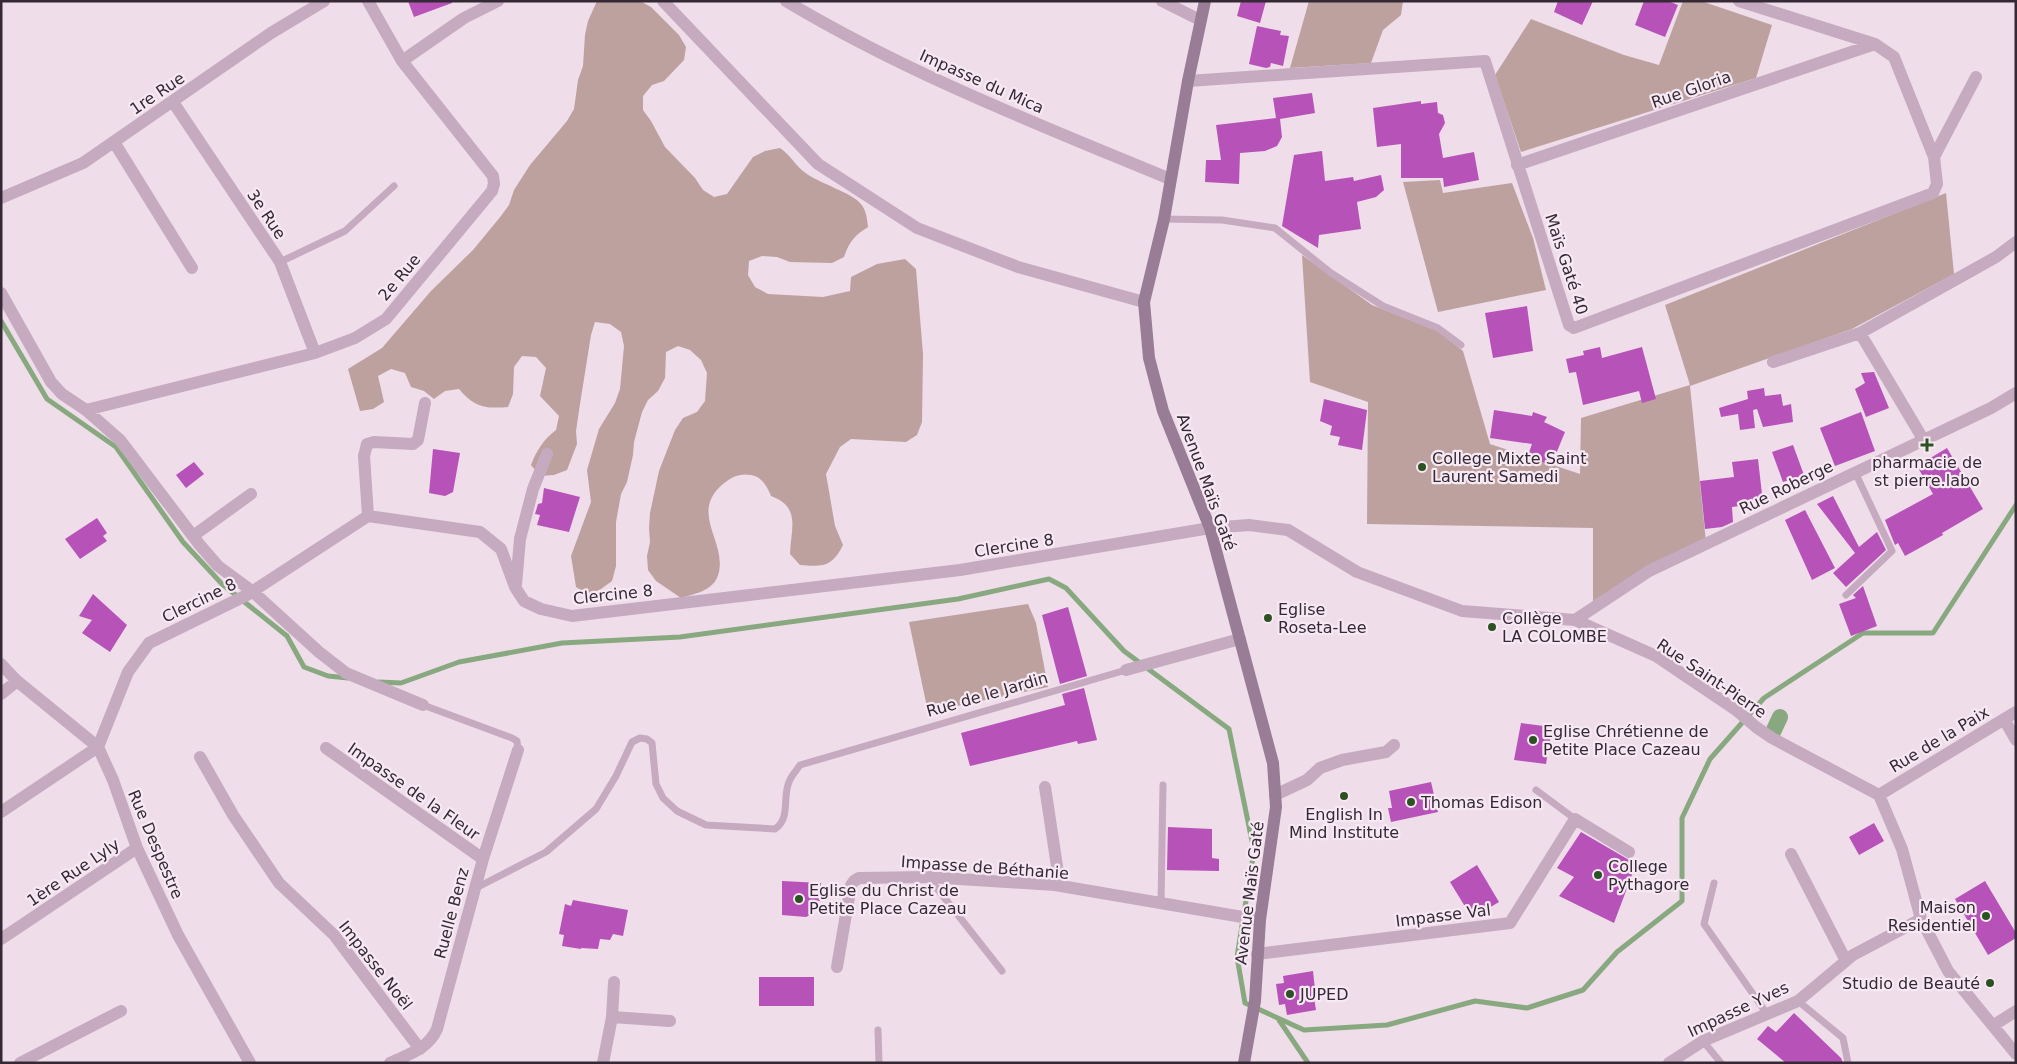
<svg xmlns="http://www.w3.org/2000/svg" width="2017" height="1064" viewBox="0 0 2017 1064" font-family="'DejaVu Sans',sans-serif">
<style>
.green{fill:#bda19f}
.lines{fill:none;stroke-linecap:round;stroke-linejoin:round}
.stream{stroke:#88a97f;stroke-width:5}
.canal{stroke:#88a97f;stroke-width:16}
.building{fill:#b752b8}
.lane{stroke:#c6aac0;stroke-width:7}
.street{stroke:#c6aac0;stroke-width:12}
.secondary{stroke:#997c96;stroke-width:12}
.poi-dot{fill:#2c5123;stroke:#f7e9f3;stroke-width:2}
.labels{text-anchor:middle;stroke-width:4.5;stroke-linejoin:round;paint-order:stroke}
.street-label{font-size:16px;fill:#342934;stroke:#f7e9f3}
.poi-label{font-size:16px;fill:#342934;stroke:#f7e9f3;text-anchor:start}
</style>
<rect width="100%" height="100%" fill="#efddea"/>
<!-- green -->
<path class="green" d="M597,1H640L651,7L679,35L686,47L684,60L664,81L652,85L643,96V110L651,121L665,147L695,178L703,190L714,197L727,194L753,157L765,151L780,148C792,156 797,169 810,176C823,184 850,193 859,202C866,208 867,218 868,227C855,235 849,242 844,257L832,263L790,262L777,257L762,256L749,261L748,275L755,287L768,294L823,297L850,291L851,277L877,264L905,259L916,269L923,354L922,422L917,435L906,442L851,439L840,447L826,474L835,526L843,545C832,567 823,567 800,565L790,554C791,528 801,507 771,496C767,486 762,477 751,475C739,473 732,477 723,484C687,514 731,545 717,578C711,591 694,594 681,598L656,581L648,570L647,556L650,542L649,528L650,513L659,471L675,430L683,418L697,412L705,401L707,373L701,360L690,350L678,346L666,352L665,378L658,391L648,400L642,412L634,442L633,455L627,482L621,494L616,522V566L612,581L601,589L588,595L576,587L571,556L591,502L587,470L599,429L615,403L620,389L624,346L621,332L610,324L595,322L591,335L580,404L576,431L577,444L567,470L554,475L540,476L531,465C537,450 543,440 556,430L559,416L540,396L546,368L536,357L522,356L514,367L513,394L508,407C485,409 474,407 459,389L445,391L434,399L424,391L411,387L405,373L391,369L378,376L384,402L373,409L360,411L348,369L382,348L431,291L473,250L501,216L509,205L514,190L530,165L567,121L574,109L578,80L583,66L585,35L588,21Z
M1309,1H1403L1401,15L1383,30L1371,63L1290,68Z
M1683,1H1701L1772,25L1756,78L1521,152L1495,75L1531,19L1624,55L1659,65Z
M1440,180L1443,193L1512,183L1533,238L1546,290L1438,312L1403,182Z
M1946,193L1954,274L1852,329L1690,386L1706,542L1593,603V528L1367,524L1368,402L1310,382L1302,255L1372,305L1438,331L1463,351L1490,444L1580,474L1581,418L1690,385L1665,305Z
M1028,604L1036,623L1048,687L928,712L909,622Z"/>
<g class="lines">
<!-- stream -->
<path class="stream" d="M1,321L47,399L116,447L183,542L222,584L287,636L304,667L328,676L348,678
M379,682L401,683L459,662L562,643L680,637L958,599L1049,579L1066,588L1124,651L1229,729L1254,851L1237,957L1245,1003L1304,1030L1387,1025L1475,1001L1527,1008L1583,990L1617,952L1682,901V818L1710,759L1764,698L1863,633H1933L2016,505
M1279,1020L1308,1063"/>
<!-- canal -->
<path class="canal" d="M1773,732L1780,717"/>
</g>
<!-- building -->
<path class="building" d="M408,1H452V3L414,17Z
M1241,1H1266L1260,23L1237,16Z
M1558,1H1593L1582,25L1554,12Z
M1644,1H1668L1678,5L1665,37L1635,25Z
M1257,26L1281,31L1280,35L1289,36L1283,66L1271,63L1270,67L1266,68L1249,64Z
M1312,93L1315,113L1280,119L1282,137L1277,146L1265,151L1240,153L1239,184L1205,182L1206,160H1221L1216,125L1276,118L1273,98Z
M1421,101V104L1437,102L1438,113L1443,115L1445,123L1439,134L1443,158L1474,152L1479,180L1444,187L1443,178H1401V144L1377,147L1373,108Z
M1322,151L1325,181L1353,177L1354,181L1381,175L1384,190L1376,197L1357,202L1361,229L1319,235L1318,248L1282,226L1294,155Z
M1527,306L1533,351L1493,358L1485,313Z
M1600,347L1602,358L1642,347L1656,399L1642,403L1639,391L1583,405L1576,372L1569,373L1566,359L1584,355L1583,351Z
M1874,372L1889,408L1866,417L1855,389L1865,383L1861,373Z
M1764,388L1765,396L1781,394L1783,406L1791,404L1793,422L1763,427L1757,409L1753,410L1755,428L1740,430L1738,414L1721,417L1719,408L1748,399L1747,391Z
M1324,399L1367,410L1362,450L1338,445L1340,437L1330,435L1332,426L1320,421Z
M1494,410L1532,416L1533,412L1547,417L1544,422L1565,432L1551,466L1528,455L1532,444L1490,438Z
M1861,412L1875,451L1835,466L1820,428Z
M1793,445L1804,475L1783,482L1772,452Z
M1947,448L1983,509L1942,533L1943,535L1905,556L1898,543L1895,545L1885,520L1933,494L1917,466Z
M433,449L460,453L453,492L445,496L429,493Z
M1758,459L1763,503L1732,507L1733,522L1722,527L1705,529L1700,481L1734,477L1732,462Z
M194,462L204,474L186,488L176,475Z
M544,488L580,497L569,532L537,525L540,515L535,514L538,504L542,503Z
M1833,496L1859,547L1877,532L1886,550L1846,587L1833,573L1855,553L1817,504Z
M1805,510L1835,568L1812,580L1785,520Z
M97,518L107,533L103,536L107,541L80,559L65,539Z
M1863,586L1877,626L1851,636L1839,604L1856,598L1853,595Z
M93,594L127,625L110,652L82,633L92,620L79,616Z
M1068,607L1087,676L1060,684L1042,615Z
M1084,688L1097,740L1078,744L1077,741L970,766L961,733L1065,705L1062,694Z
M1521,723L1552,727L1546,764L1514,760Z
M1431,782L1438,812L1391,822L1388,808H1392L1389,791Z
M1874,823L1884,841L1859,855L1849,837Z
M1168,827L1212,829V858L1219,859V871L1167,870Z
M1581,832L1636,864L1614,923L1559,896L1574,877L1557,868Z
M1477,865L1499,902L1472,918L1450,882Z
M782,881L821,883L820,901L814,902L810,915L806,917L782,915Z
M1985,881L2016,933V938L1988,955L1955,899Z
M573,900L628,910L623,936L613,934L610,940L600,939L598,949L581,948V949L562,946L564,935L559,934L565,904L571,906Z
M1313,971L1316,998H1314L1316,1010L1287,1015L1285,1004L1279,1005L1276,984L1284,983L1283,976Z
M759,977H814V1006H759Z
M1794,1013L1841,1058L1843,1063H1786L1757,1039L1768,1026L1776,1032Z"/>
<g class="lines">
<!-- lane -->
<path class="lane" d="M1164,219L1222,220L1275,228L1331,273L1383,306L1438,328L1461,345
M280,262L345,231L394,186
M1846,595L1892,551L1855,472
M423,705L512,738L517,741L518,750
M1536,790L1575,819
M928,877L1002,971
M1714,883L1704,924L1767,1014
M476,888L546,852L596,809L616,776L632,742L640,738L647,739L652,743L656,784L663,798L677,811L706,825L775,829C791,818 782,798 789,782C791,776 797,770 800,765L1126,670
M1161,904L1163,785
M1798,1001L1843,1038L1848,1063
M878,1030L879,1063
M1703,1041L1721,1063"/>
<!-- street -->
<path class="street" d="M663,1L818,164L917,228L1018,267L1144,302
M786,1C908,74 1040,125 1170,179
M1162,1L1200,20
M1739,1L1875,44L1894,57L1934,157
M402,61L464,18L498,1
M1188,81L1485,61L1569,325L1574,328L1933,193L1937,184L1934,157L1976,77
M173,102L280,262L315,353
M114,142L192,268
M1517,165L1875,44
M1,198L83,163L271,33L324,1
M1,293L51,382L62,394L86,410L120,440L199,544L218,566L252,591L319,652L346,673L423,705
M1860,333L1996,257L2016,242
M1773,362L1860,333L1923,439
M86,410L315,353L355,338L386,319L492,191L494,184L493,176L402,61L368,1
M368,516L364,456L367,444L374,442L413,444L418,440L425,403
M193,536L251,494
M516,585L520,539L533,489L547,454
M1575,620L1649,571L1991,408L2016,393
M1,664L17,681L98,747L113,780L137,848L178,935L250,1063
M1126,670L1240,639
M1,694L17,681
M2004,719L2016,740
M326,748L483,859
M200,757L233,815L279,883L334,935L420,1049
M1045,787L1060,886
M1275,795L1307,780L1320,768L1342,760L1386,752L1394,745
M1879,795L2016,712
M1,812L98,747L128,672L149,643L247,595L368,516L480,532L501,549L515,587L524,601L541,609L572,616L960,570L1210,528L1249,525L1288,530L1357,572L1462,611L1575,620L1656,656L1736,710L1756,727L1772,738L1879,795L1902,849L1921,919L1948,971L2016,1054
M1791,854L1846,961
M1,939L137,848
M1257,954L1510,923L1575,819L1629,852
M837,967L851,885L854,881L859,878L928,877L1055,885L1260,920
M612,1017L670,1021
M1994,1025L2016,1011
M20,1063L121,1011
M390,1063C409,1054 428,1049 437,1029L483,859L518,750
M603,1063L612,1017L614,982
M1669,1063L1703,1041L1798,1001L1853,955L1921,919"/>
<!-- secondary -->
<path class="secondary" d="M1205,1L1188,81L1164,219L1144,302L1149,358L1163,411L1210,528L1273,763L1276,807L1260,920L1255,1001L1244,1063"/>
</g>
<!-- markers -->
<g class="poi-dot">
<path d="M1924.5 437.5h5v5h5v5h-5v5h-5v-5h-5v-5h5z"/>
<circle cx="1422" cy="467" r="5"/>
<circle cx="1268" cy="618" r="5"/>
<circle cx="1492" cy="627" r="5"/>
<circle cx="1533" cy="740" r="5"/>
<circle cx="1344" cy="796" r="5"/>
<circle cx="1411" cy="802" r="5"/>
<circle cx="1598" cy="875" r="5"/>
<circle cx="799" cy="899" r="5"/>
<circle cx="1986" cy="916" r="5"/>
<circle cx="1990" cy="983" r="5"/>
<circle cx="1290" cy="994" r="5"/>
</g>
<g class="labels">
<!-- street labels -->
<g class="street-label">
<text transform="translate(982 81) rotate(24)" y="6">Impasse du Mica</text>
<text transform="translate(1691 89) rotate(-19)" y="6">Rue Gloria</text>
<text transform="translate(157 93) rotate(-34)" y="6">1re Rue</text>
<text transform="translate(267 214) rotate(56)" y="6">3e Rue</text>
<text transform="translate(1567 264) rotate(72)" y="6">Maïs Gaté 40</text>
<text transform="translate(399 277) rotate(-50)" y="6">2e Rue</text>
<text transform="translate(1207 482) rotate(70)" y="6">Avenue Maïs Gaté</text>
<text transform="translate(1786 487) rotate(-26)" y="6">Rue Roberge</text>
<text transform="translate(1014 545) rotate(-9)" y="6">Clercine 8</text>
<text transform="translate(613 594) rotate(-6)" y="6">Clercine 8</text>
<text transform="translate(199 600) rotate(-26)" y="6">Clercine 8</text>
<text transform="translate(1712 678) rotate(34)" y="6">Rue Saint-Pierre</text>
<text transform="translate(987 694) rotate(-16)" y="6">Rue de le Jardin</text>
<text transform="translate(1939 739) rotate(-31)" y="6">Rue de la Paix</text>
<text transform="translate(414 791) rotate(35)" y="6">Impasse de la Fleur</text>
<text transform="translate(156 844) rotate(67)" y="6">Rue Despestre</text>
<text transform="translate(985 867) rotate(4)" y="6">Impasse de Béthanie</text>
<text transform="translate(73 872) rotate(-34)" y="6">1ère Rue Lyly</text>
<text transform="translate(1249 893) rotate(-83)" y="6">Avenue Maïs Gaté</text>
<text transform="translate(451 913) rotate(-75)" y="6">Ruelle Benz</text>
<text transform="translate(1443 915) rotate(-7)" y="6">Impasse Val</text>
<text transform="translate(376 965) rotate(52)" y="6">Impasse Noël</text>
<text transform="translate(1738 1009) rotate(-25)" y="6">Impasse Yves</text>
</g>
<!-- poi labels -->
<g class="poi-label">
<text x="1432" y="464">College Mixte Saint<tspan x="1432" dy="18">Laurent Samedi</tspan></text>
<text x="1927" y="468" text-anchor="middle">pharmacie de<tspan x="1927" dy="18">st pierre.labo</tspan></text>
<text x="1278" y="615">Eglise<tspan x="1278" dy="18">Roseta-Lee</tspan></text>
<text x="1502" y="624">Collège<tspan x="1502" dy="18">LA COLOMBE</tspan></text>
<text x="1543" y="737">Eglise Chrétienne de<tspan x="1543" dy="18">Petite Place Cazeau</tspan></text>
<text x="1421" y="808">Thomas Edison</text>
<text x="1344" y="820" text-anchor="middle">English In<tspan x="1344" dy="18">Mind Institute</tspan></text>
<text x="1608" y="872">College<tspan x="1608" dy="18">Pythagore</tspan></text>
<text x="809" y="896">Eglise du Christ de<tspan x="809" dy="18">Petite Place Cazeau</tspan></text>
<text x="1976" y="913" text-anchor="end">Maison<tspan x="1976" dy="18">Residentiel</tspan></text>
<text x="1980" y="989" text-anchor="end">Studio de Beauté</text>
<text x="1300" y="1000">JUPED</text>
</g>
</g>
<!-- border -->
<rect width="2017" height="1064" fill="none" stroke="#342934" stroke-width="5"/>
</svg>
